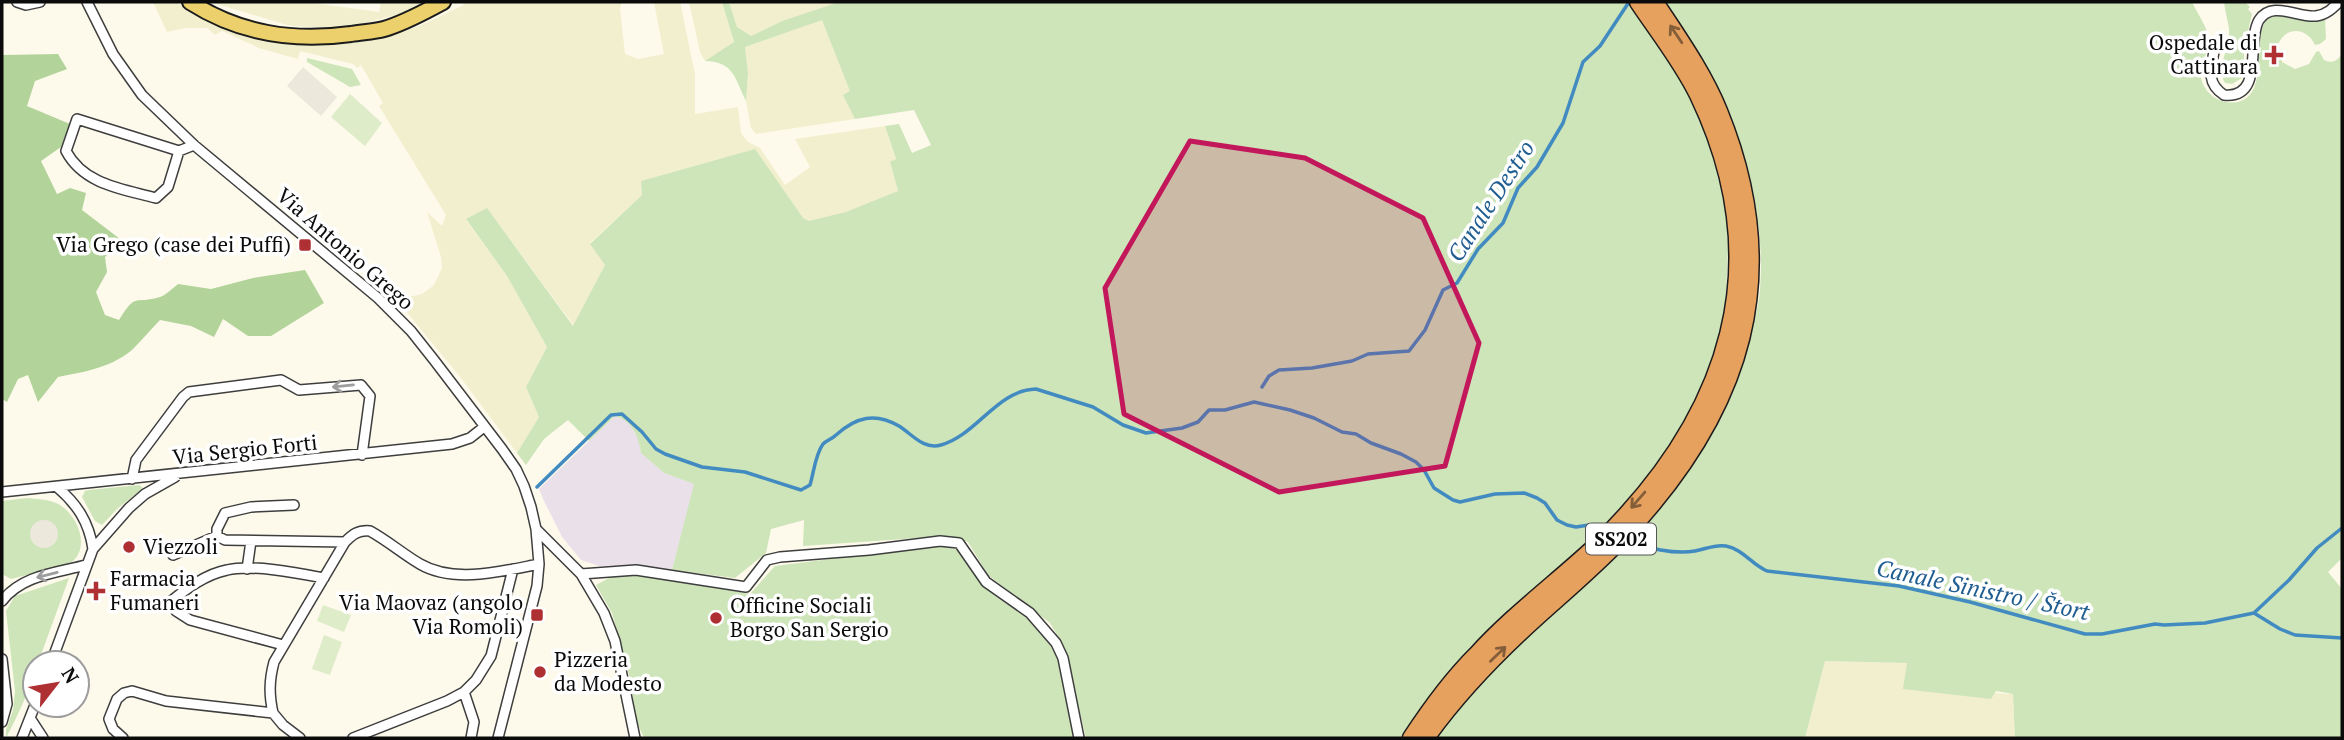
<svg xmlns="http://www.w3.org/2000/svg" width="2344" height="740" viewBox="0 0 2344 740" font-family="'PT Serif',serif">
<style>
.industrial{fill:#e9e0ea}
.farmland{fill:#f1efce}
.green{fill:#cee4b9;fill-rule:evenodd}
.forest{fill:#b2d399}
.pitch{fill:#dfecc9}
.plaza{fill:#ece8dc}
.lines{fill:none;stroke-linecap:round;stroke-linejoin:round}
.stream{stroke:#428bc1;stroke-width:3.5}
.street-casing{stroke:#3e3e3e;stroke-width:12}
.primary-casing{stroke:#1c1c1c;stroke-width:18}
.highway-casing{stroke:#1c1c1c;stroke-width:19}
.street{stroke:#fff;stroke-width:9}
.primary{stroke:#ecd06c;stroke-width:14}
.highway{stroke:#e7a15f;stroke-width:16}
.oneway{stroke:#845e39}
.oneway2{stroke:#9d9d9d}
.marked{fill:#c2185b;fill-opacity:0.2;stroke:#c2185b;stroke-width:5;stroke-linejoin:round}
.poi-dot{fill:#ae3033;stroke:#fff;stroke-width:2.5}
.labels{text-anchor:middle;stroke-width:7;stroke-linejoin:round;paint-order:stroke}
.shield{fill:#fff;stroke:#545454;stroke-width:2}
.shield-label{font-size:19px;font-weight:bold;fill:#0b0b0b}
.poi-label{font-size:21px;fill:#0b0b0b;stroke:#fff;text-anchor:start}
.street-label{font-size:21px;fill:#0b0b0b;stroke:#fff}
.water-label{font-size:23px;font-style:italic;fill:#205d91;stroke:#fff}
</style>
<rect width="100%" height="100%" fill="#fdfaeb"/>
<!-- industrial -->
<path class="industrial" d="M615,416L623,419L630,425L639,440L641,453L664,473L695,484L672,570L634,565L599,566L581,560L562,537L544,501L539,489Z"/>
<!-- farmland -->
<path class="farmland" d="M153,2H175L225,28L274,42L308,44L369,40L417,27L460,7L467,2H622L620,9L625,54L638,59L664,54L654,2H680L695,74V114L738,107L741,133L748,142L760,148L785,185L810,167L795,139L885,126L896,160L890,163L898,191L840,215L802,223L752,150L641,181L642,195L590,243L605,265L574,326L487,208L466,220L507,276L547,347L526,387L539,417L517,453L461,378L391,293L400,296H414L422,294L434,285L442,268L441,257L427,212L442,226L446,215L379,106L383,103L361,65L357,68L353,64L300,51L298,59L259,48L222,31L215,35L207,28H186L167,32Z
M210,2H305L379,12L381,2H427L401,14L344,28L291,26Z
M689,2H722L734,43L705,61L700,52Z
M729,2H839L782,21L751,36L737,27Z
M822,19L851,91L844,95L855,119L756,134L751,128L746,101L748,73L745,47Z
M1825,661L1907,663L1904,689L2013,694L2015,738H1805Z"/>
<!-- green -->
<path class="green" d="M722,2H729L737,27L751,36L782,21L839,2H2192C2197,13 2209,29 2209,41C2209,50 2203,59 2201,67C2197,88 2217,106 2238,102C2246,100 2251,95 2254,88C2263,67 2254,41 2266,20C2283,9 2305,24 2325,19L2326,39L2320,44L2315,45C2306,25 2282,27 2277,48L2282,62L2295,69L2309,64L2316,52L2319,51L2324,60C2332,64 2338,61 2342,53V558L2328,572L2342,589V738H2015L2013,694L1996,691L1991,699L1903,689L1907,663L1825,661L1805,738H1436L1458,710L1435,688L1401,738H1086L1064,646L1050,623L988,575L968,542L947,536L803,546L804,520L771,529L766,553L735,578L672,570L694,484L664,473L641,453C639,437 632,421 615,416L589,441L568,420L544,439L526,465L517,453L539,417L526,387L547,347L507,276L466,219L487,208L573,326L605,265L590,244L642,195L641,181L755,149L803,218L809,221L846,212L898,191L890,162L896,159L885,126L899,124L912,153L931,145L914,110L855,119L843,95L850,91L822,20L745,47L748,73L746,101C734,77 734,62 705,61L734,42ZM1727,109C1750,162 1765,230 1760,289C1759,306 1753,324 1749,342L1720,332L1726,295L1728,252L1727,217L1711,148Z
M2224,2H2245L2250,7L2248,9L2252,14L2244,48V73L2242,78L2232,84L2225,83C2215,66 2231,48 2229,29C2228,21 2225,11 2224,2Z
M307,58L352,69L361,85L350,87L307,62Z
M139,485L142,487L141,490L117,509L102,525L95,521L82,497L85,491L89,490Z
M27,498C37,499 47,499 56,503C77,512 93,549 69,564L11,579L2,574V501Z
M941,545L958,550C969,566 979,584 995,596C1012,609 1032,618 1045,636C1066,665 1067,704 1075,738H644L635,718L631,683L612,613L596,585L611,577L651,574L750,594L775,566Z
M69,578L38,663H35C35,681 15,721 6,738V730L13,710L15,691L6,611L15,596Z"/>
<!-- forest -->
<path class="forest" d="M58,54L67,69L35,81L27,106L70,124L61,147L41,161L57,194L70,188L86,193L82,210L124,242L105,257L107,272L96,292L105,315L119,320C137,291 134,305 160,297C166,295 173,288 178,284L211,289L253,278L305,270L324,303L271,336H248L223,319L214,337L191,326L160,320C151,329 143,339 134,348C114,367 84,372 58,377L38,402L28,375L18,379L7,402L2,399V55Z"/>
<!-- pitch -->
<path class="pitch" d="M350,94L382,123L365,146L331,117Z
M323,605L351,615L344,632L317,621Z
M324,635L342,642L330,675L312,669Z"/>
<!-- plaza -->
<path class="plaza" d="M303,67L337,97L321,116L287,86Z
M30 534a14 14 0 1 1 28 0a14 14 0 1 1-28 0Z"/>
<g class="lines">
<!-- stream -->
<path class="stream" d="M1262,387L1269,376L1279,370L1312,368L1352,361L1368,354L1409,351L1425,330L1443,290L1457,283L1478,249L1503,223L1518,188L1537,167L1563,123L1583,62L1600,46L1629,2
M537,487L611,415L622,414L642,432L656,449L665,454L702,467L745,472L801,490L810,485C814,472 815,455 823,444C827,440 832,439 836,435C856,417 875,412 899,426C912,434 923,450 941,445C977,435 997,390 1036,389L1093,407L1123,425L1146,433L1182,428L1198,422L1209,410H1225L1254,402L1290,410L1314,418L1342,432L1356,434L1371,443L1401,454L1416,462L1424,470L1434,488L1453,500L1460,502L1495,494L1524,493L1537,498L1545,503L1557,520L1567,525L1576,527L1589,525L1602,533
M1625,541C1646,547 1673,555 1695,551C1706,549 1715,544 1726,546C1743,549 1752,565 1767,571L1899,586L1970,602L2085,634H2102L2155,624L2164,625L2205,623L2254,613L2289,580L2317,548L2342,528
M2254,613L2280,629L2295,635L2342,638"/>
<!-- street casing -->
<g class="street-casing">
<path id="street" d="M17,2L26,5L40,2
M87,2L113,54L142,95L194,145L378,298L411,331L434,360L502,449L516,469L524,486L531,507L536,529L539,564L537,586L498,738
M2214,52C2210,70 2207,84 2224,95C2265,99 2246,42 2259,20C2272,0 2298,18 2316,16C2326,15 2333,8 2339,2
M179,151L168,187L156,198C123,189 84,185 66,151L77,119L179,151L194,145
M132,479L136,460L183,397L189,392L281,380L299,390L361,385L370,396L362,455
M57,487C77,504 89,522 93,549
M2,492L452,444L470,438L484,427
M294,505L251,507L225,513L217,529V536L225,540L345,542
M536,529L581,574L604,613L615,641L635,738
M173,555L217,536
M247,569L251,541
M581,574L636,570L746,587L767,560L780,557L869,550L940,541L959,543L986,582L1030,613L1056,643L1063,658L1079,738
M2,601C22,575 56,573 86,565
M283,645L190,620L176,611L170,602C186,589 206,574 227,570C253,564 298,573 324,578
M2,659L7,704L2,722
M51,663L93,549L129,508L145,494L175,477
M464,692L474,722L471,738
M273,713C269,695 269,681 274,662L345,542C353,534 358,530 370,531C388,541 403,554 420,564C454,584 503,571 539,564
M30,718L43,738
M22,738L35,705
M123,738L113,729L109,719L117,699L124,693L132,691L166,701L273,713L283,725L300,738
M353,738L447,701L464,692L476,680L491,656L513,569"/>
</g>
<!-- primary casing -->
<g class="primary-casing">
<path id="primary" d="M190,2C240,34 293,42 351,34C362,32 373,32 384,29C405,23 424,12 443,2"/>
</g>
<!-- highway casing -->
<g class="highway-casing">
<path id="highway" d="M1411,738C1430,709 1451,680 1476,655C1514,613 1560,580 1601,541C1730,414 1779,264 1698,95C1682,62 1658,32 1638,2
M1426,738C1458,693 1496,654 1537,617C1567,590 1598,564 1626,534C1743,409 1786,275 1719,111C1703,72 1678,37 1655,2"/>
</g>
<!-- street -->
<use href="#street" class="street"/>
<!-- primary -->
<use href="#primary" class="primary"/>
<!-- highway -->
<use href="#highway" class="highway"/>
</g>
<!-- one-way arrows -->
<defs><path id="oneway-shaft" d="M-6 0H5M1.5-3L5.5 0L1.5 3" fill="none" stroke-width="1.6" stroke-linecap="round" stroke-linejoin="round" transform="scale(1.75)"/></defs>
<g class="oneway">
<use href="#oneway-shaft" transform="translate(1676 34) rotate(-124)"/>
<use href="#oneway-shaft" transform="translate(1638 500) rotate(131)"/>
<use href="#oneway-shaft" transform="translate(1498 654) rotate(-44)"/>
</g>
<g class="oneway2">
<use href="#oneway-shaft" transform="translate(343 386) rotate(174)"/>
<use href="#oneway-shaft" transform="translate(47 575) rotate(166)"/>
</g>
<!-- marked area -->
<path class="marked" d="M1190,141L1305,158L1423,218L1479,343L1445,466L1279,492L1124,414L1105,288Z"/>
<!-- markers -->
<g class="poi-dot">
<path d="M2270.5 44.5h7v7h7v7h-7v7h-7v-7h-7v-7h7z"/>
<rect x="298" y="238" width="14" height="14" rx="3.5"/>
<circle cx="129" cy="547" r="7"/>
<path d="M92.5 580.5h7v7h7v7h-7v7h-7v-7h-7v-7h7z"/>
<rect x="530" y="608" width="14" height="14" rx="3.5"/>
<circle cx="716" cy="618" r="7"/>
<circle cx="540" cy="672" r="7"/>
</g>
<g class="labels">
<!-- shield labels -->
<rect class="shield" x="1586" y="523.5" width="70" height="31" rx="5"/>
<g class="shield-label">
<text x="1621" y="546">SS202</text>
</g>
<!-- poi labels -->
<g class="poi-label">
<text x="2258" y="50" text-anchor="end">Ospedale di<tspan x="2258" dy="24">Cattinara</tspan></text>
<text x="291" y="252" text-anchor="end">Via Grego (case dei Puffi)</text>
<text x="143" y="554">Viezzoli</text>
<text x="110" y="586">Farmacia<tspan x="110" dy="24">Fumaneri</tspan></text>
<text x="523" y="610" text-anchor="end">Via Maovaz (angolo<tspan x="523" dy="24">Via Romoli)</tspan></text>
<text x="730" y="613">Officine Sociali<tspan x="730" dy="24">Borgo San Sergio</tspan></text>
<text x="554" y="667">Pizzeria<tspan x="554" dy="24">da Modesto</tspan></text>
</g>
<!-- street labels -->
<g class="street-label">
<text transform="translate(345 249) rotate(41)" y="7">Via Antonio Grego</text>
<text transform="translate(245 450) rotate(-6)" y="7">Via Sergio Forti</text>
</g>
<!-- water labels -->
<g class="water-label">
<text transform="translate(1491 201) rotate(-57)" y="8">Canale Destro</text>
<text transform="translate(1983 590) rotate(12)" y="8">Canale Sinistro / Štort</text>
</g>
</g>
<!-- border -->
<rect width="2344" height="740" fill="none" stroke="#0b0b0b" stroke-width="7"/>
<!-- north arrow -->
<g transform="translate(56 684) rotate(59)"><circle r="33" fill="#ffffff" stroke="#9d9d9d" stroke-width="2"/>
<path d="M0-5L12 26L0 18L-12 26Z" fill="#ae3033"/>
<text y="-10" font-size="19" font-weight="bold" text-anchor="middle" fill="#0b0b0b">N</text>
</g>
</svg>
